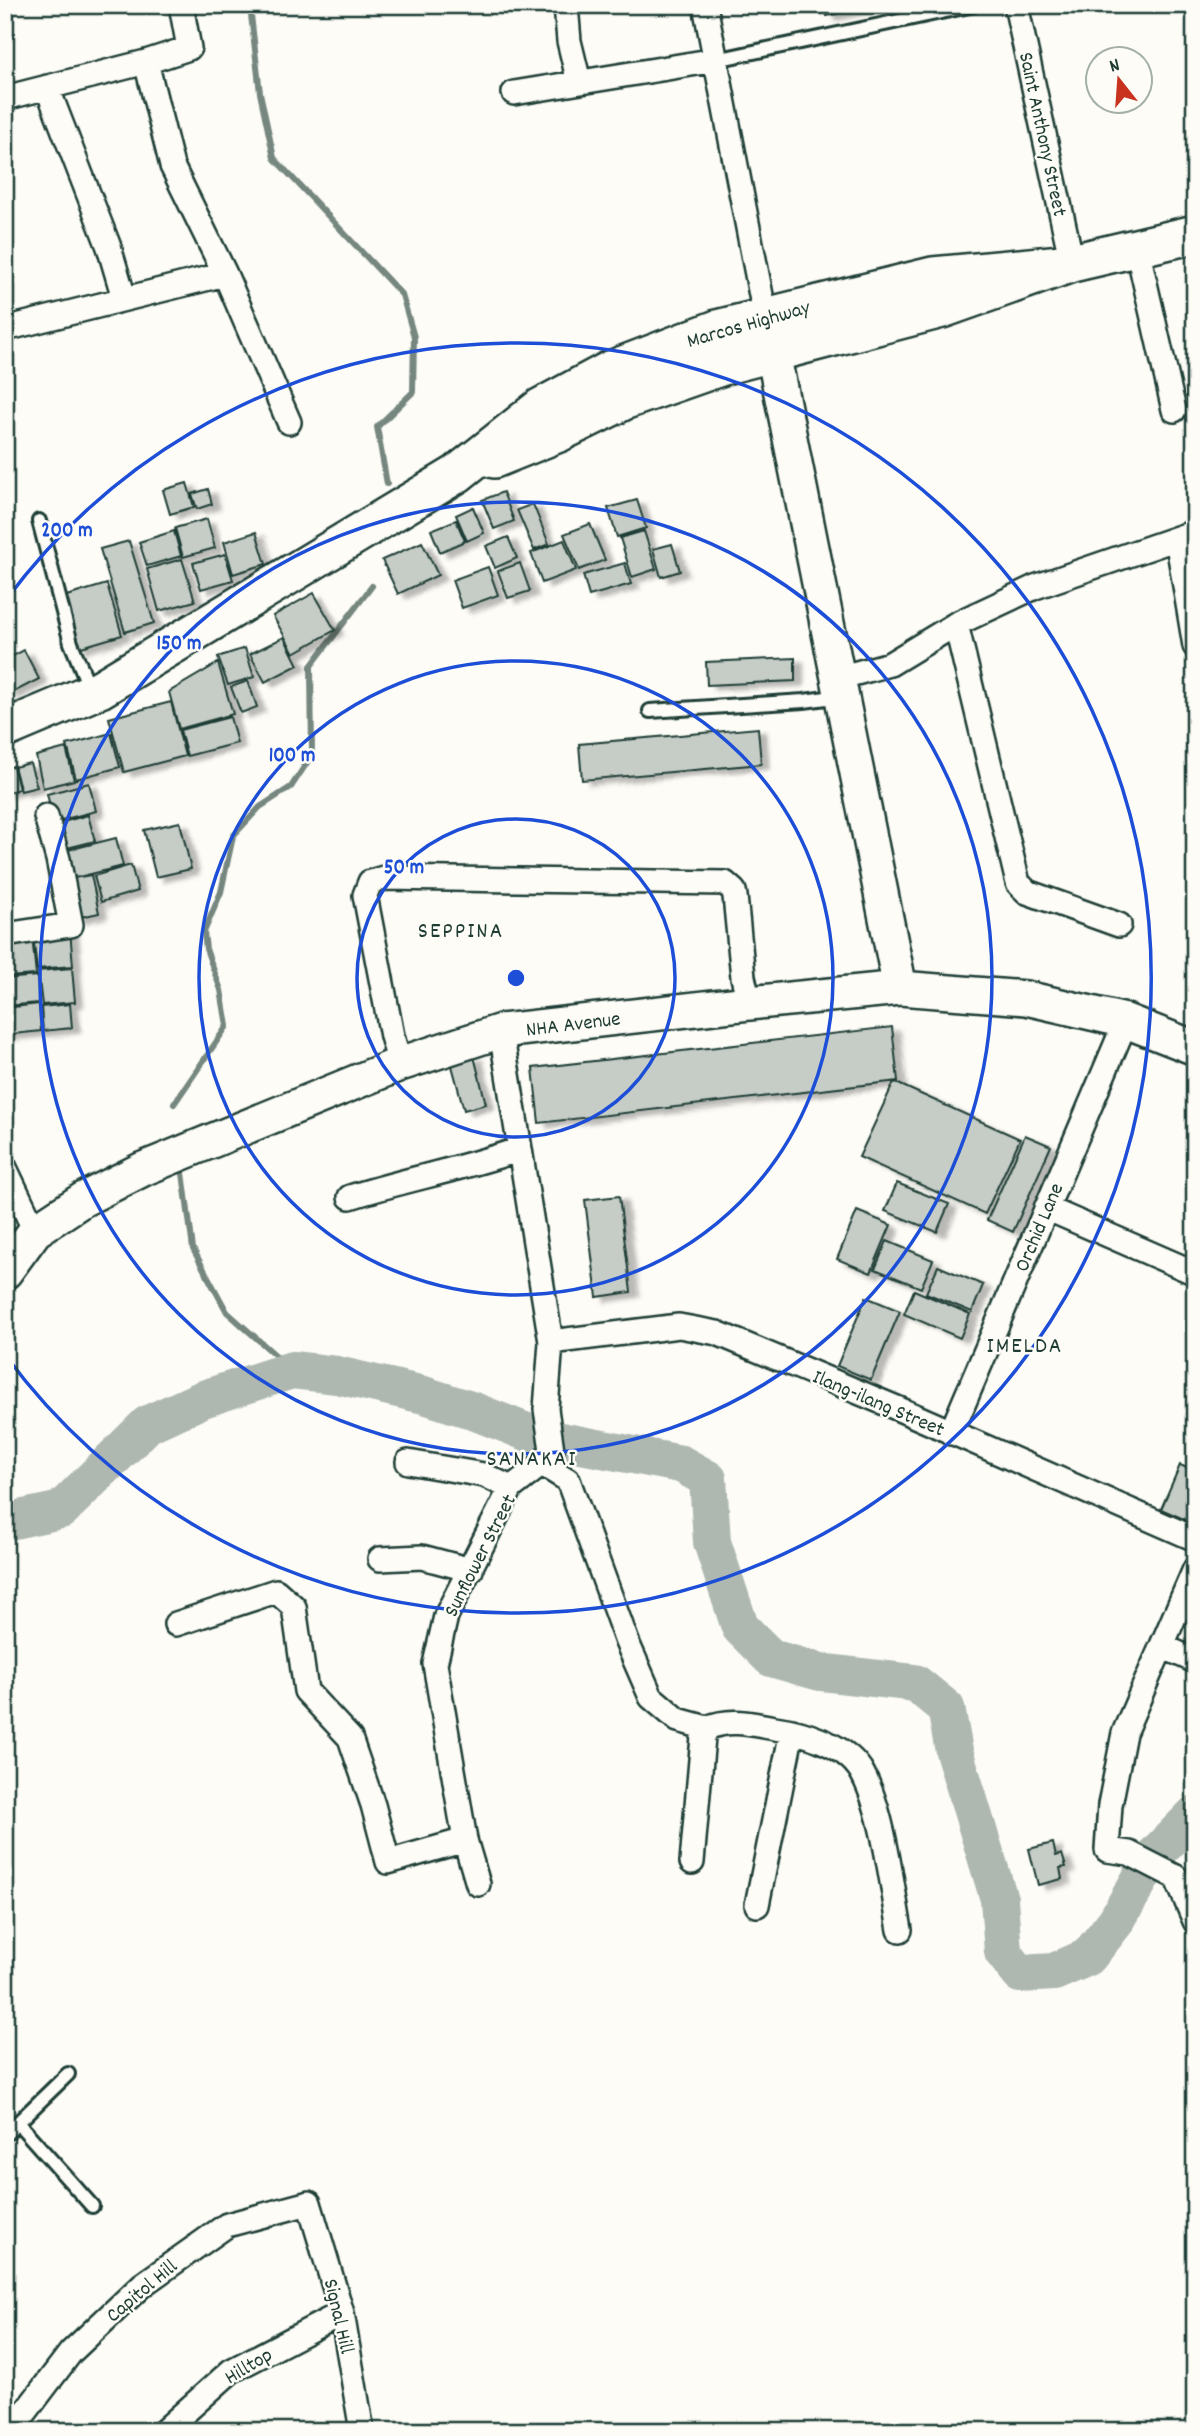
<svg xmlns="http://www.w3.org/2000/svg" width="1200" height="2436" viewBox="0 0 1200 2436" font-family="Dekko,sans-serif">
<style>
.lines{fill:none;stroke-linecap:round;stroke-linejoin:round}
.stream{stroke:#75877f;stroke-width:6}
.river{stroke:#aeb8b1;stroke-width:38}
.building{fill:#c6cdc7;stroke:#1f3d34;stroke-width:2;filter:url(#shadow)}
.lane-casing{stroke:#1f3d34;stroke-width:18}
.street-casing{stroke:#1f3d34;stroke-width:28}
.secondary-casing{stroke:#1f3d34;stroke-width:38}
.primary-casing{stroke:#1f3d34;stroke-width:42}
.lane{stroke:#fdfcf7;stroke-width:12}
.street{stroke:#fdfcf7;stroke-width:23}
.secondary{stroke:#fdfcf7;stroke-width:33}
.primary{stroke:#fdfcf7;stroke-width:37}
.ring{fill:none;stroke:#1d4ed8;stroke-width:3.5}
.labels{text-anchor:middle;stroke-width:5;stroke-linejoin:round;paint-order:stroke}
.street-label{font-size:21px;fill:#1f3d34;stroke:#fdfcf7}
.neighbourhood-label{font-size:23px;letter-spacing:2px;fill:#1f3d34;stroke:#fdfcf7}
.centre{fill:#1d4ed8;stroke:#fdfcf7;stroke-width:3.5}
.ring-label{font-size:21px;text-anchor:middle;font-weight:bold;fill:#1d4ed8;stroke:#fdfcf7;stroke-width:5;stroke-linejoin:round;paint-order:stroke}
</style>
<defs>
<filter id="shadow"><feDropShadow dx="8" dy="4.5" stdDeviation="2" flood-color="#0004"/></filter>
</defs>
<rect width="100%" height="100%" fill="#fdfcf7"/>
<filter id="ink" filterUnits="userSpaceOnUse"><feTurbulence type="fractalNoise" baseFrequency=".0143" numOctaves="2"/><feDisplacementMap in="SourceGraphic" scale="14" xChannelSelector="R" yChannelSelector="G"/><feConvolveMatrix kernelMatrix="1 2 1 2 8 2 1 2 1" color-interpolation-filters="sRGB"/></filter>
<g filter="url(#ink)">
<g class="lines">
<!-- stream -->
<path class="stream" d="M252,5L251,15L260,93L274,158L402,295L414,337L413,392L377,427L387,484
M174,1104L227,1026L221,990L206,949L204,932L221,892L233,836L260,807L291,787L312,755L311,666L372,586
M183,1173L193,1249L227,1312L292,1370"/>
<!-- river -->
<path class="river" d="M5,1522L61,1510L148,1424L203,1399L292,1370L337,1375L424,1395L471,1410L539,1437L681,1464L708,1479L712,1542L740,1627L771,1658L820,1672L915,1683L946,1708L954,1751L999,1899L1003,1952L1020,1974L1054,1972L1088,1957L1116,1921L1153,1857L1195,1814"/>
</g>
<!-- building -->
<path class="building" d="M825,5H875L827,16Z
M187,483L194,507L170,514L163,490Z
M208,489L212,504L197,509L192,494Z
M503,492L514,521L494,529L482,500Z
M637,500L646,528L617,537L608,508Z
M533,504L549,544L534,550L517,510Z
M473,507L484,533L467,541L456,515Z
M207,519L215,548L183,557L175,528Z
M456,520L465,541L440,552L431,530Z
M590,524L605,560L579,570L564,534Z
M174,531L181,556L147,566L139,542Z
M644,531L656,569L632,577L620,538Z
M256,532L266,564L233,574L224,542Z
M508,537L517,558L495,568L486,546Z
M564,540L576,570L542,583L531,553Z
M129,541L154,623L125,632L100,549Z
M422,542L438,575L398,594L382,560Z
M672,544L680,571L661,577L653,549Z
M225,554L233,580L201,589L193,563Z
M182,559L195,601L159,611L147,569Z
M520,563L530,591L508,598L498,571Z
M625,563L631,584L589,596L583,575Z
M488,567L498,595L462,608L452,580Z
M107,584L122,635L78,648L63,597Z
M314,593L335,630L294,653L273,616Z
M284,637L298,665L265,682L250,654Z
M245,648L254,677L228,685L218,657Z
M24,650L39,679L10,694L5,686V660Z
M795,658V681L707,685L706,662Z
M218,663L233,714L179,729L169,692Z
M248,681L257,707L241,713L231,687Z
M171,702L185,756L124,772L109,718Z
M230,717L237,743L187,756L180,730Z
M758,728L761,764L582,780L579,744Z
M111,733L120,767L76,779L67,745Z
M66,748L74,780L43,788L36,756Z
M30,763L37,787L21,791L14,767Z
M13,766L19,789L5,793V769Z
M89,783L96,811L54,822L47,794Z
M88,815L95,841L59,850L52,825Z
M180,822L191,869L156,877L144,830Z
M116,838L123,866L75,878L68,850Z
M131,865L138,891L101,902L94,876Z
M91,875L99,913L76,918L68,879Z
M70,929L73,966L37,969L33,935Z
M32,936L36,975L5,977V939Z
M72,968L75,1002L42,1005L38,971Z
M37,976L39,1003L5,1006V979Z
M39,1004L41,1031L5,1035V1008Z
M70,1004L72,1028L43,1031L41,1007Z
M892,1027L898,1081L539,1123L533,1068Z
M474,1056L486,1104L464,1110L451,1062Z
M894,1082L1020,1139L985,1214L859,1157Z
M1025,1135L1051,1146L1013,1232L987,1220Z
M897,1183L949,1204L937,1232L885,1211Z
M619,1196L631,1292L597,1297L585,1200Z
M857,1211L891,1225L871,1273L837,1259Z
M887,1241L933,1260L921,1288L875,1269Z
M938,1266L983,1285L972,1312L926,1293Z
M914,1290L970,1314L960,1338L904,1314Z
M866,1297L900,1311L871,1380L837,1366Z
M1180,1465L1195,1471V1524L1161,1509Z
M1053,1843L1056,1856L1062,1854L1066,1867L1060,1868L1062,1879L1038,1885L1029,1849Z"/>
<g class="lines">
<!-- lane casing -->
<g class="lane-casing">
<path id="lane" d="M716,60L974,5
M39,521L71,643L90,689
M650,711L804,701L841,696
M18,2123L92,2206
M5,2135L68,2074"/>
</g>
<!-- street casing -->
<g class="street-casing">
<path id="street" d="M566,5L569,41L579,82
M705,5L765,316
M1016,5L1072,263
M146,62L172,166L225,274
M47,87L109,247L124,298
M514,93L716,60
M5,98L146,62L189,48L181,5
M1137,248L1174,410
M5,329L225,274L289,422
M1177,538L1195,646
M956,624L1018,883L1027,892L1119,925
M838,678L890,664L956,624L1035,587L1195,532
M5,935L71,925L58,859L46,816
M400,1064L392,1036L365,895L370,882L384,878L725,883L734,891L735,896L743,977L749,1003
M5,1168L35,1231
M350,1197C406,1179 464,1169 520,1149
M1046,1208L1195,1273
M551,1342L679,1326L717,1333L899,1409L1195,1539
M951,1433L1126,1021
M408,1462L484,1475L511,1488
M542,1464L568,1480L627,1642L651,1697L678,1720L707,1728
M380,1559L422,1557L471,1570
M1195,1569L1124,1733L1110,1805L1107,1850L1129,1853L1176,1877L1195,1921
M176,1624L276,1591L294,1607L306,1691L350,1738L373,1805L388,1862L465,1840
M1162,1646L1195,1661
M692,1862L703,1737L707,1728C730,1718 751,1724 775,1728C803,1732 843,1744 860,1769C883,1806 892,1886 900,1930
M478,1884L465,1840L435,1664L446,1616L511,1488L542,1464L552,1450L546,1409L551,1342L501,1031
M757,1905L792,1731
M11,2431L71,2352L142,2285L227,2225L309,2203L342,2313L362,2431
M164,2431L231,2371L342,2313"/>
</g>
<!-- secondary casing -->
<g class="secondary-casing">
<path id="secondary" d="M768,328L900,988
M5,1272L35,1231L82,1200L143,1169L400,1064L501,1031L749,1003L900,988L1026,998L1126,1021L1195,1048"/>
</g>
<!-- primary casing -->
<g class="primary-casing">
<path id="primary" d="M494,459L561,432L626,400L726,365L942,309L1072,263L1195,234
M5,729L100,689L457,474L541,407L610,370L717,329L933,276L1072,263"/>
</g>
<!-- lane -->
<use href="#lane" class="lane"/>
<!-- street -->
<use href="#street" class="street"/>
<!-- secondary -->
<use href="#secondary" class="secondary"/>
<!-- primary -->
<use href="#primary" class="primary"/>
</g>
</g>
<!-- distance rings -->
<g class="ring">
<circle cx="516" cy="978" r="159"/>
<circle cx="516" cy="978" r="317"/>
<circle cx="516" cy="978" r="476"/>
<path d="M6 600A635 635 0 1 1 6 1356"/>
</g>
<g class="labels">
<!-- street labels -->
<g class="street-label">
<text transform="translate(1044 134) rotate(78)" y="7">Saint Anthony Street</text>
<text transform="translate(748 323) rotate(-16)" y="7">Marcos Highway</text>
<text transform="translate(573 1023) rotate(-7)" y="7">NHA Avenue</text>
<text transform="translate(1038 1227) rotate(-67)" y="7">Orchid Lane</text>
<text transform="translate(879 1402) rotate(23)" y="7">Ilang-ilang Street</text>
<text transform="translate(479 1555) rotate(-63)" y="7">Sunflower Street</text>
<text transform="translate(141 2290) rotate(-40)" y="7">Capitol Hill</text>
<text transform="translate(340 2316) rotate(77)" y="7">Signal Hill</text>
<text transform="translate(248 2365) rotate(-31)" y="7">Hilltop</text>
</g>
<!-- neighbourhood labels -->
<g class="neighbourhood-label">
<text x="461" y="937">SEPPINA</text>
<text x="1025" y="1352">IMELDA</text>
<text x="532" y="1465">SANAKAI</text>
</g>
</g>
<circle cx="516" cy="978" r="10" class="centre"/>
<g class="ring-label">
<text x="67" y="536">200 m</text>
<text x="179" y="649">150 m</text>
<text x="292" y="761">100 m</text>
<text x="404" y="873">50 m</text>
</g>
<!-- margin -->
<rect width="1200" height="2436" fill="none" stroke="#fdfcf7" stroke-width="28"/>
<rect x="14" y="14" width="1172" height="2408" fill="none" stroke="#1f3d34" stroke-width="2.5" filter="url(#ink)"/>
<!-- north arrow -->
<g transform="translate(1119 80) rotate(343)"><circle r="33" fill="#fdfcf7" stroke="#a4b0a9" stroke-width="2"/>
<path d="M0-5L12 26L0 18L-12 26Z" fill="#c8321e"/>
<text y="-10" font-size="19" font-weight="bold" text-anchor="middle" fill="#1f3d34">N</text>
</g>
</svg>
